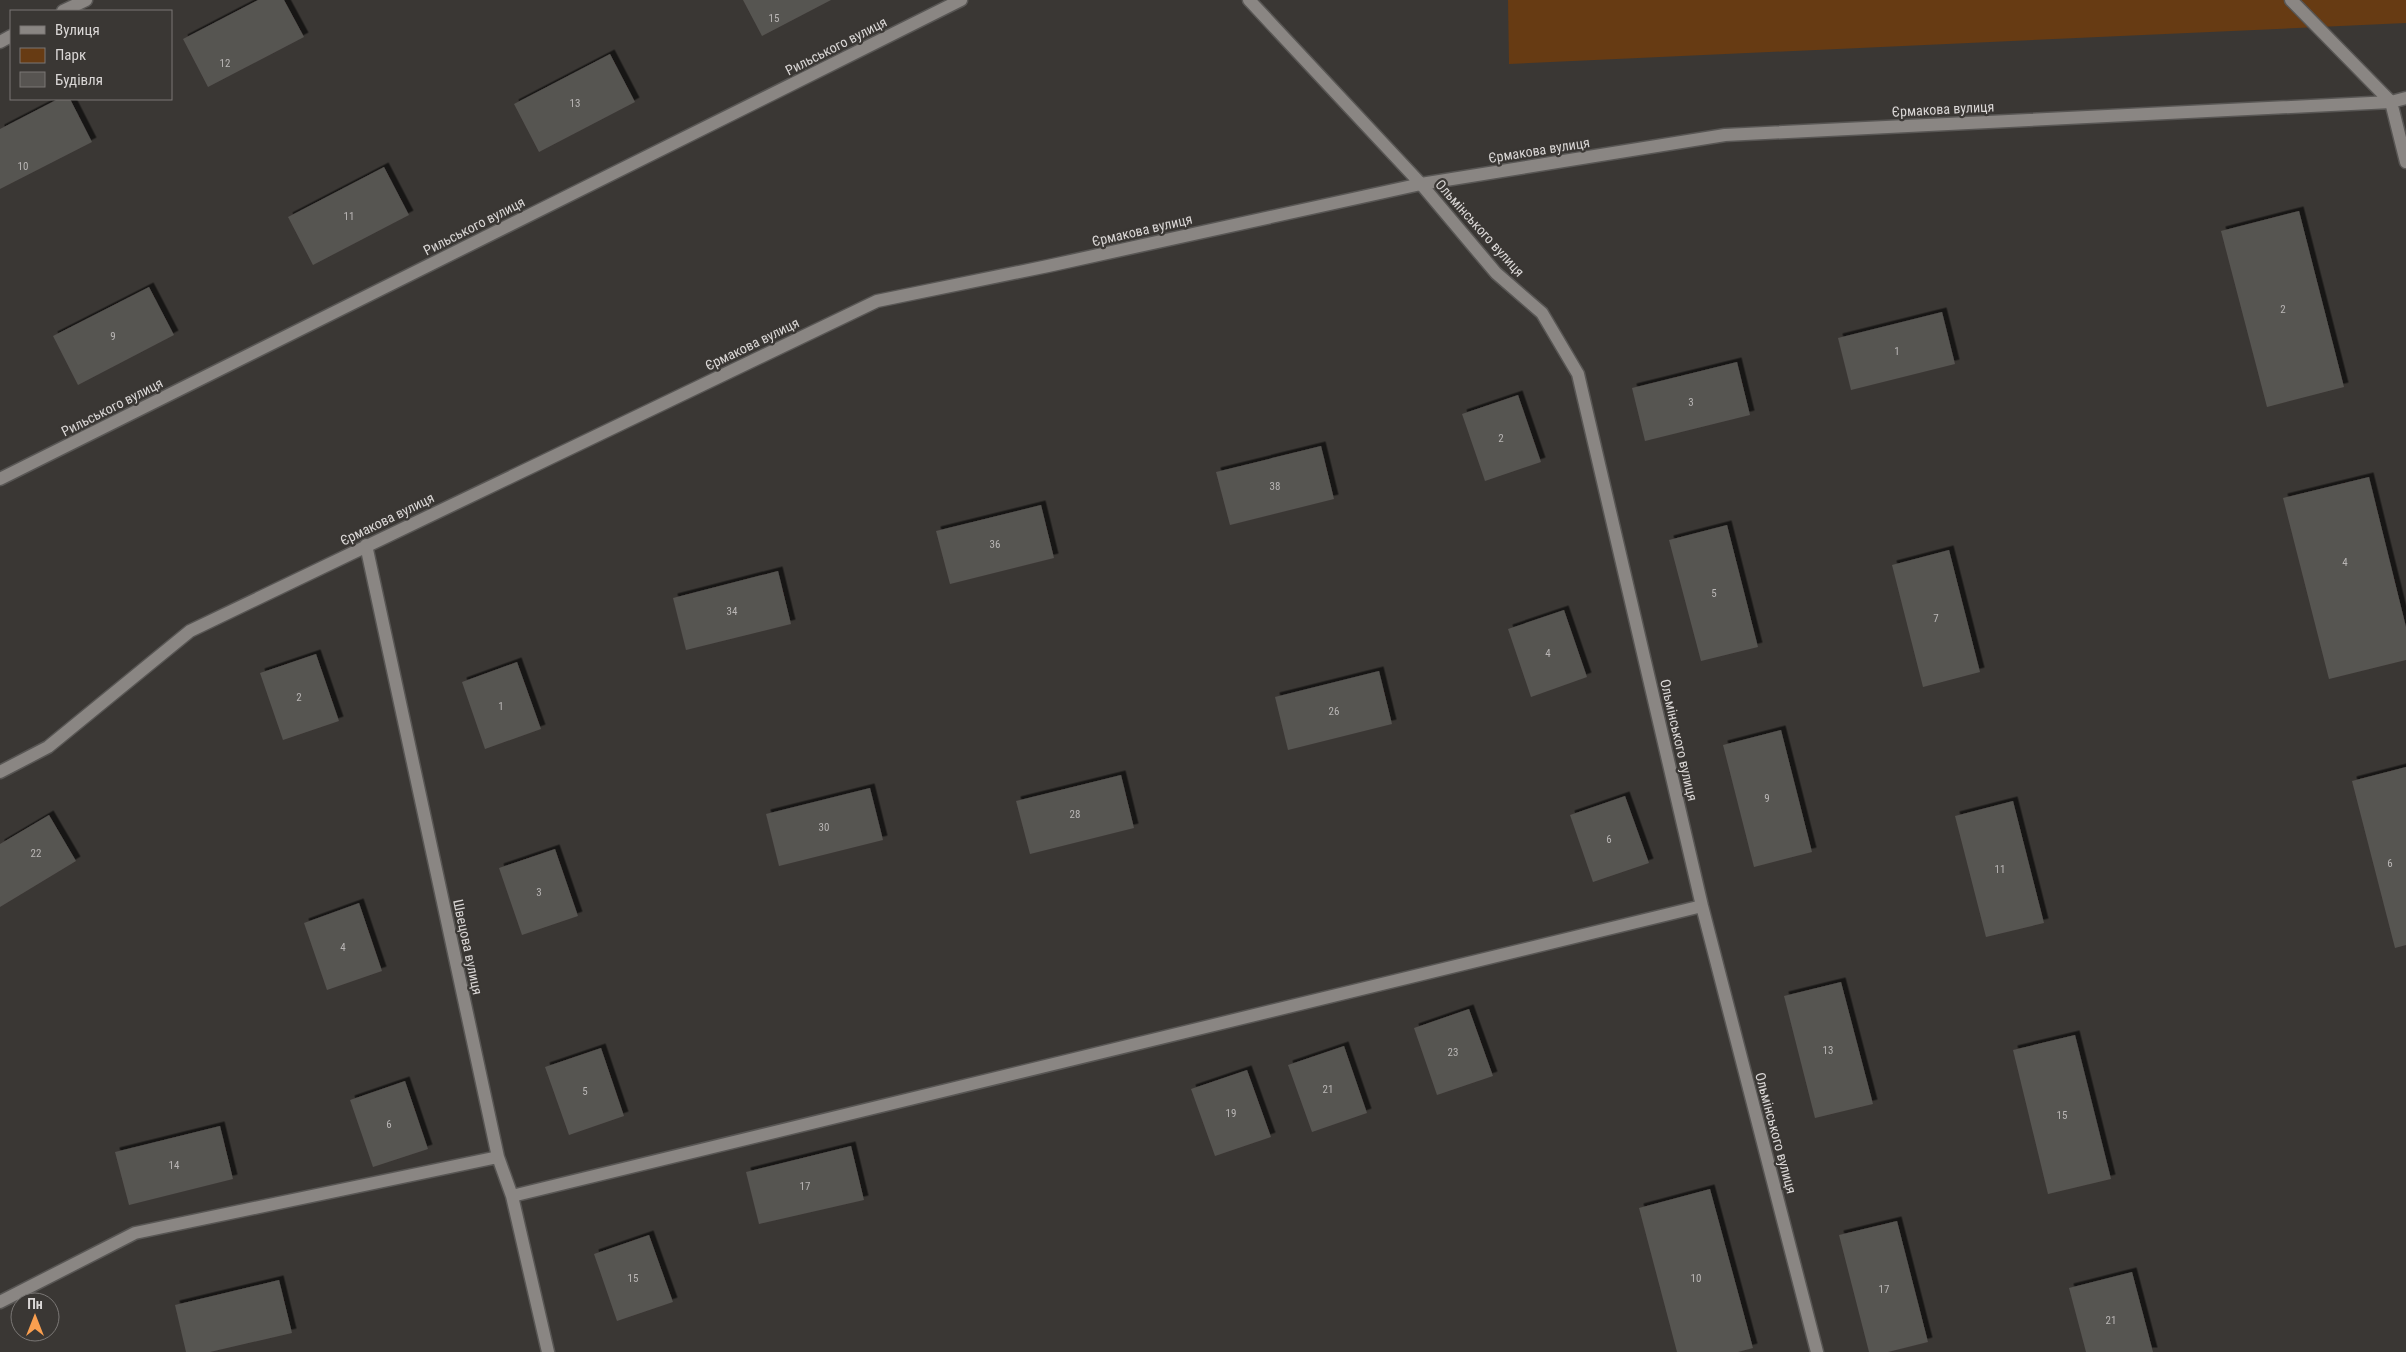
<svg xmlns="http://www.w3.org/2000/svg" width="2406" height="1352" viewBox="0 0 2406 1352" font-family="'Roboto Condensed',sans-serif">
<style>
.green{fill:#673b13}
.building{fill:#575451;filter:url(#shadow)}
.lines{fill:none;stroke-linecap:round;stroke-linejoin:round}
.minor-casing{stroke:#585654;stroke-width:15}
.minor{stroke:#8a8683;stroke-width:12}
.labels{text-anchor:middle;stroke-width:4.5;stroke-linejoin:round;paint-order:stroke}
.number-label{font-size:11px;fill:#b9b6b5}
.street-label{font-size:14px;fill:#dad7d6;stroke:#3a3734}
</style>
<defs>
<filter id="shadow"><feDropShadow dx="4.5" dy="-4.5" stdDeviation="0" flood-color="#0009"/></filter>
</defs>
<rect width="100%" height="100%" fill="#3a3734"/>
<!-- green -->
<path class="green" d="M1508,0H2406V23L1509,64Z"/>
<!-- building -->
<path class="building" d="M258,0H284L304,37L208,87L183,39Z
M743,0H831L762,36Z
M610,54L635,102L539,152L514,104Z
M58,99H70L92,142L0,189V129Z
M384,167L409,215L313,265L288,217Z
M2299,211L2344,387L2267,407L2221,231Z
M149,287L174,335L78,385L53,336Z
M1942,312L1955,364L1851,390L1838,338Z
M1737,362L1750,415L1645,441L1632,388Z
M1518,395L1541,462L1485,481L1462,414Z
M1321,446L1334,499L1230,525L1216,472Z
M2369,477L2406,627V660L2329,679L2283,498Z
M1041,505L1054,558L950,584L936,531Z
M1727,525L1758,647L1701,661L1669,540Z
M1949,550L1980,672L1923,687L1892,565Z
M778,571L791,624L686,650L673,598Z
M1564,610L1587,677L1531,697L1508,629Z
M316,654L339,721L283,740L260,673Z
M517,662L541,729L485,749L462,682Z
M1379,671L1392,724L1288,750L1275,697Z
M1781,730L1812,852L1754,867L1723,745Z
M2406,767V945L2395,948L2352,781Z
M1121,775L1134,828L1030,854L1016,801Z
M870,788L883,840L779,866L766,814Z
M1625,796L1649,863L1593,882L1570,815Z
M2013,801L2044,923L1986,937L1955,816Z
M49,815L76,861L0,907V844Z
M555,849L578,916L522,935L499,868Z
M359,903L382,971L327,990L304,923Z
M1841,982L1873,1104L1815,1118L1784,996Z
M1469,1009L1493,1076L1437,1095L1414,1028Z
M2075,1035L2111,1179L2048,1194L2013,1050Z
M1344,1046L1367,1113L1312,1132L1288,1065Z
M601,1048L624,1116L569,1135L545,1067Z
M1247,1070L1271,1137L1215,1156L1191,1089Z
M405,1081L428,1149L373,1167L350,1100Z
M220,1126L233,1179L129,1205L115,1152Z
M851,1146L864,1200L759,1224L746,1172Z
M1710,1189L1753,1348L1738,1352H1677L1639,1208Z
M1897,1221L1928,1342L1888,1352H1869L1839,1235Z
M649,1235L673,1302L617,1321L594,1254Z
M2132,1272L2153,1352H2086L2069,1288Z
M279,1280L292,1333L210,1352H186L175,1305Z"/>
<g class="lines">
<!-- minor casing -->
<g class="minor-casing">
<path id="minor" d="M1249,0L1421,184L1496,273L1542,313L1578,374L1702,906L1817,1352
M2291,0L2391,102L2406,162
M63,11L86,0
M0,42L11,36
M0,479L961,0
M366,545L498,1157L512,1196L548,1352
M0,772L48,747L190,631L877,301L1048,266L1421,184L1725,135L2391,102L2406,98
M512,1196L1702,906
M0,1302L135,1233L498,1157"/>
</g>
<!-- minor -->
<use href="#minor" class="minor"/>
</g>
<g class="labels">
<!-- number labels -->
<g class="number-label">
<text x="774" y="22">15</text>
<text x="225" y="67">12</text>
<text x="575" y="107">13</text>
<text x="23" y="170">10</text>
<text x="349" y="220">11</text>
<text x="2283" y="313">2</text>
<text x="113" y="340">9</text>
<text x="1897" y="355">1</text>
<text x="1691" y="406">3</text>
<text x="1501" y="442">2</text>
<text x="1275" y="490">38</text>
<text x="995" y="548">36</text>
<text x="2345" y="566">4</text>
<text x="1714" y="597">5</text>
<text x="732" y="615">34</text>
<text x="1936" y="622">7</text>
<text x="1548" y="657">4</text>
<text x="299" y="701">2</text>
<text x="501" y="710">1</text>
<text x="1334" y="715">26</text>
<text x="1767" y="802">9</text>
<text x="1075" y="818">28</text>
<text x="824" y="831">30</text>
<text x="1609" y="843">6</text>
<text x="36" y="857">22</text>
<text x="2390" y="867">6</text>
<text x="2000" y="873">11</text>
<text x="539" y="896">3</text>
<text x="343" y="951">4</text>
<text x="1828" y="1054">13</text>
<text x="1453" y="1056">23</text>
<text x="1328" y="1093">21</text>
<text x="585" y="1095">5</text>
<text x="1231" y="1117">19</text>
<text x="2062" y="1119">15</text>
<text x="389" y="1128">6</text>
<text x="174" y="1169">14</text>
<text x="805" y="1190">17</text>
<text x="633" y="1282">15</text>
<text x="1696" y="1282">10</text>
<text x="1884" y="1293">17</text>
<text x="2111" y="1324">21</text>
</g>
<!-- street labels -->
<g class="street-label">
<text transform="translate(836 46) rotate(-27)" y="5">Рильського вулиця</text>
<text transform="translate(1943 109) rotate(-3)" y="5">Єрмакова вулиця</text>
<text transform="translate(1539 150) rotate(-9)" y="5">Єрмакова вулиця</text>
<text transform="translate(474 226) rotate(-27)" y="5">Рильського вулиця</text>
<text transform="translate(1480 228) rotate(48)" y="5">Ольмінського вулиця</text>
<text transform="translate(1142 230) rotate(-13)" y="5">Єрмакова вулиця</text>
<text transform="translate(752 344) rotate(-26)" y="5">Єрмакова вулиця</text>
<text transform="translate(112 407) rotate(-27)" y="5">Рильського вулиця</text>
<text transform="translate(387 519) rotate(-26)" y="5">Єрмакова вулиця</text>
<text transform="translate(1679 740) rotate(77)" y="5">Ольмінського вулиця</text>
<text transform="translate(468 947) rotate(78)" y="5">Швецова вулиця</text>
<text transform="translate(1776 1133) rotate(75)" y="5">Ольмінського вулиця</text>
</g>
</g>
<!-- legend -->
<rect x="10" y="10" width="162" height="90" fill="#3a3734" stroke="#7a7775"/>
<rect x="20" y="26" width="25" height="8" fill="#8a8683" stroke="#7a7775"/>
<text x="55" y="35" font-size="15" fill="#dad7d6">Вулиця</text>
<rect x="20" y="48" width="25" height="15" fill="#673b13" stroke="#7a7775"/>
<text x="55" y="60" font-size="15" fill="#dad7d6">Парк</text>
<rect x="20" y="72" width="25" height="15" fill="#575451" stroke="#7a7775"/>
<text x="55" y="85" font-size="15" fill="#dad7d6">Будівля</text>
<!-- north arrow -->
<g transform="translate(35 1317)"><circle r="24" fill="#3a3734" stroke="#7a7775"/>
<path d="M0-4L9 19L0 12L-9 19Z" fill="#fa9f4f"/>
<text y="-8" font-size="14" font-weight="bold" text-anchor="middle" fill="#dad7d6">Пн</text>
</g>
</svg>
